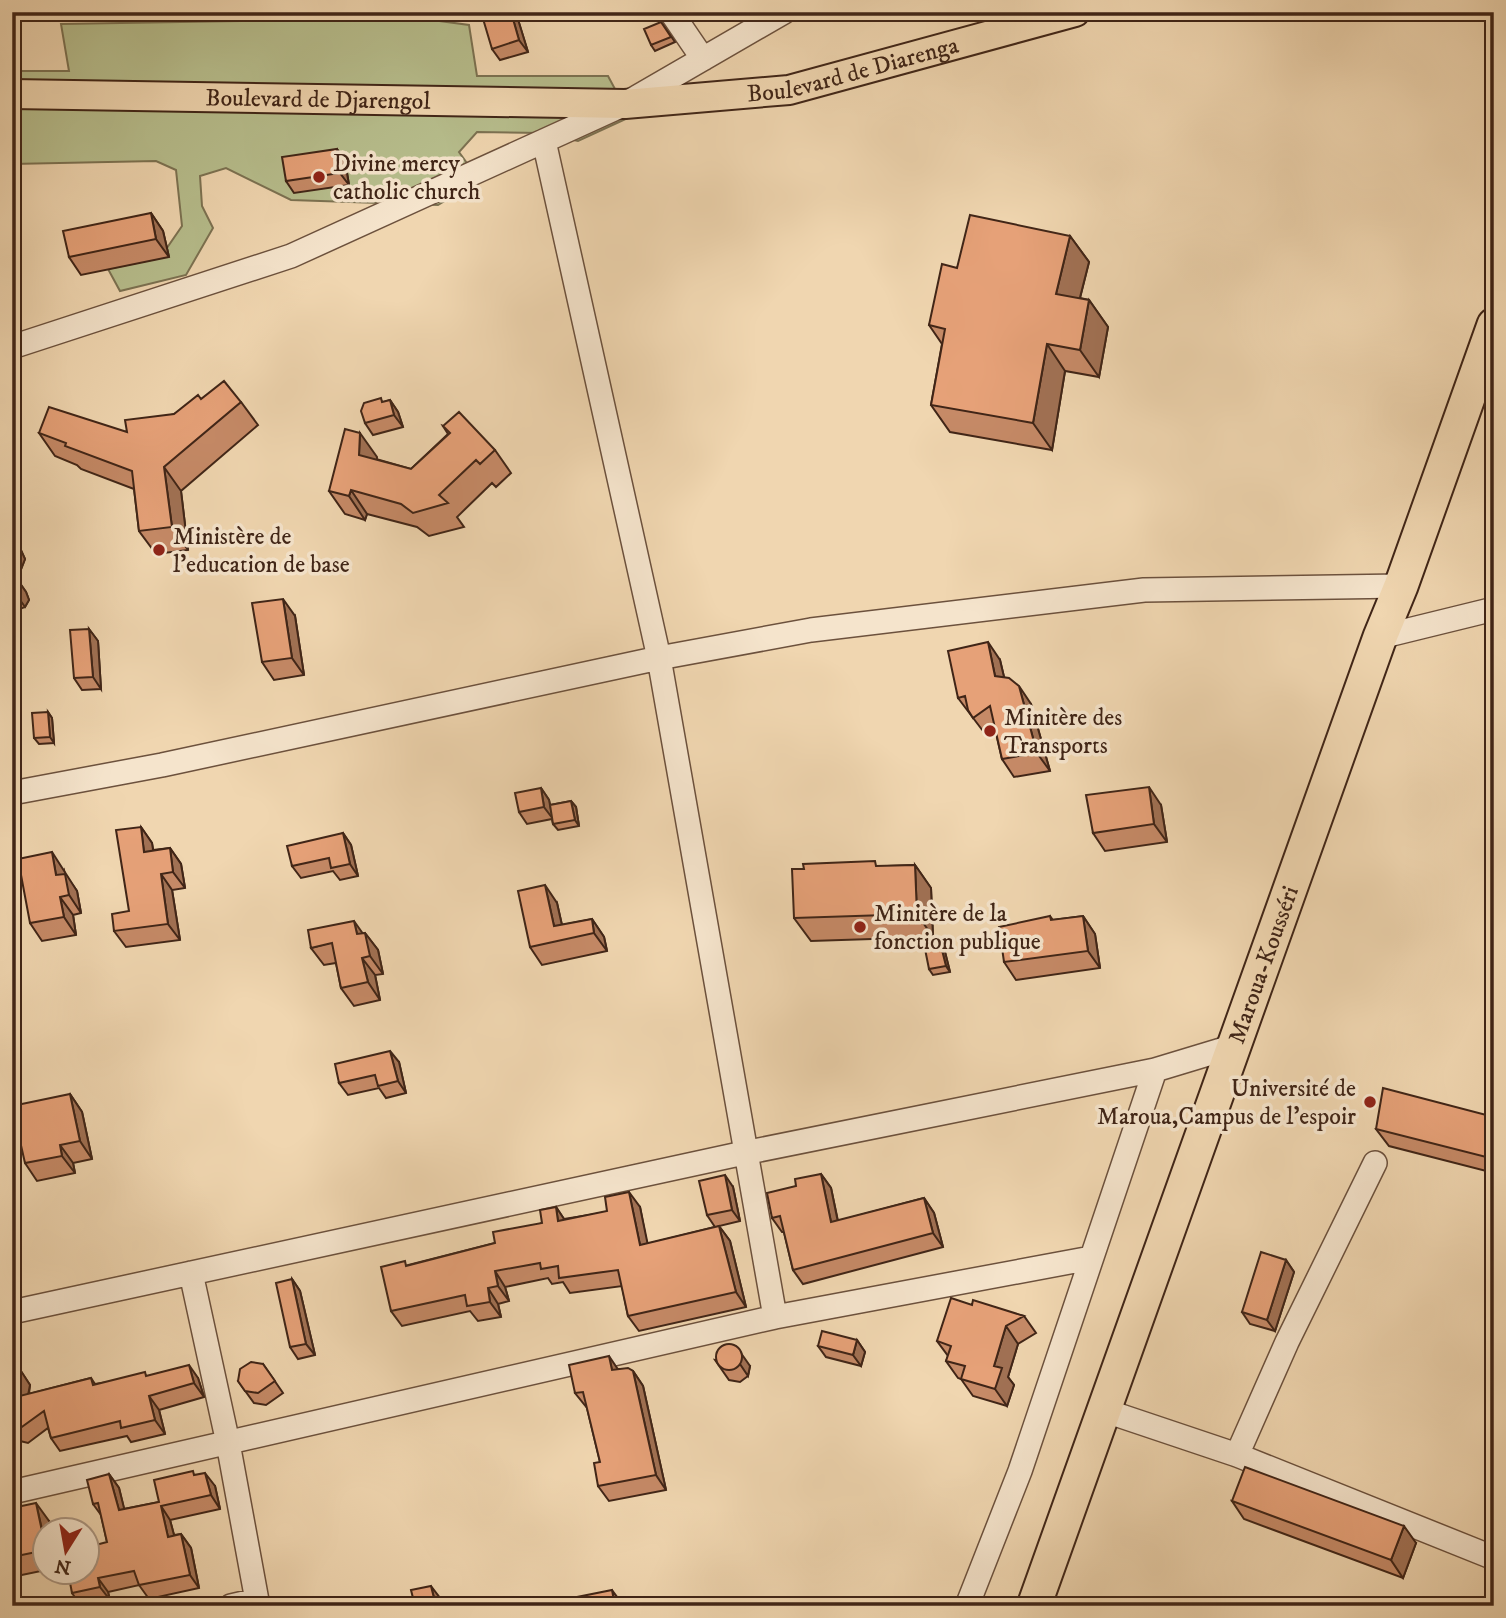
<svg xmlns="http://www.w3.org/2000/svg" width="1506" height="1618" viewBox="0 0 1506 1618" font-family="'IM FELL DW Pica',serif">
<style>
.green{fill:#b7be8d;stroke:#7c7252;stroke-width:2}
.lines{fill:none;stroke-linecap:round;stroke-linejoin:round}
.minor-casing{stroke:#6c513d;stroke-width:26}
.major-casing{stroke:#402517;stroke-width:32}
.highway-casing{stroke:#402517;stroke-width:37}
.minor{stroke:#f5e4cc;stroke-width:23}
.major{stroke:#f0d6b0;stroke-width:28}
.highway{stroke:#f0d6b0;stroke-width:33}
.wall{fill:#c68a67;stroke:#402517;stroke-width:2}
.shaded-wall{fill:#a17154;stroke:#402517;stroke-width:2}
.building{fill:#e6a178;stroke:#402517;stroke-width:2}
.poi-dot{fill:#8f2418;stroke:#f5e4cc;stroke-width:2.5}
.labels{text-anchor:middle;stroke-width:7;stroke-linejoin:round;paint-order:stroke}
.street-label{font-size:24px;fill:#402517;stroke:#f5e4cc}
.poi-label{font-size:24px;fill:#402517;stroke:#f5e4cc;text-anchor:start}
</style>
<rect width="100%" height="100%" fill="#f0d6b0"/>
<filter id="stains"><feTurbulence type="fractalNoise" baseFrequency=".00286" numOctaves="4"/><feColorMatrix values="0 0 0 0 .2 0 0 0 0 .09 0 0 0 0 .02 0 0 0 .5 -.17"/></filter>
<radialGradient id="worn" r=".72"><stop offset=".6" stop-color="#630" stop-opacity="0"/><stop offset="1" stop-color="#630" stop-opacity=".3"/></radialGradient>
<!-- green -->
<path class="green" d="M417,18L469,25L477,76H608L630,117L578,141L541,133L477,132L459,152L479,180L438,205L291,200L226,168L200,176L202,206L213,228L186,275L120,291L108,269L160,258L182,226L176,170L156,161L12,164V71H69L61,24Z"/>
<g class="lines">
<!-- minor casing -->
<g class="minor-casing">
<path id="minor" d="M671,12L703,59
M544,141L659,658L775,1317
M12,347L291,256L625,104L784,12
M1380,637L1494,609
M12,793L162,765L659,658L811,630L1144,590L1401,586
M191,1273L228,1443L258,1606
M12,1312L744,1153L1155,1070L1231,1047
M1103,1410L1237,1455L1494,1558
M1237,1455L1287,1342L1375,1163
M12,1492L775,1317L1091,1258
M231,1606L257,1600
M967,1606L1020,1471L1155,1070"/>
</g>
<!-- major casing -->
<g class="major-casing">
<g id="major">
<path id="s1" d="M12,94L625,104L789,90L1075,12"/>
</g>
</g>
<!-- highway casing -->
<g class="highway-casing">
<g id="highway">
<path id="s2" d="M1034,1606L1380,637L1401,586L1494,325"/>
</g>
</g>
<!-- minor -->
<use href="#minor" class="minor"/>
<!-- major -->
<use href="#major" class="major"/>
<!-- highway -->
<use href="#highway" class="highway"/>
</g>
<!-- wall -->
<path class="wall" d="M516,13L528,52L500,60L492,49Z
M661,22L675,42L655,51L651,45Z
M337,149L345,161L349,185L294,193L286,181Z
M151,213L163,231L169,257L81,275L69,257Z
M1070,236L1089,262L1080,298L1089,300L1108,327L1099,377L1065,371L1052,450L950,432L931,405L942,344L929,325L957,268Z
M201,399L241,402L258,425L181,491L188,550L156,554L139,531L134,489L81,469L77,465L55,456L39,433L127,432L174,414Z
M390,400L398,412L403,427L373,435L365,423L384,402Z
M443,426L495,450L511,473L496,487L492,483L457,517L464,527L429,536L417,527L367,514L365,520L345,514L329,491L377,457L376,459L411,469L448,434Z
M12,537L20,548L25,559L18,577L15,576L26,592L29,600L25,607L12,612Z
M295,616L304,675L274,680L262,662Z
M89,629L98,641L101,689L82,690L74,678Z
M1000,660L1004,677L1031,704L1050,771L1014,777L1002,759L995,729L986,735L958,698Z
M48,712L52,718L54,743L39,744L34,738Z
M541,788L549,800L550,805L571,801L576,807L579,826L558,830L553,824L552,819L527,824L519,812Z
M1161,805L1167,842L1105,851L1093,833Z
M141,827L152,843L153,850L170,848L181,864L185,888L172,890L180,940L126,947L114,931L129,911Z
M343,833L351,845L358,876L340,880L333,871L301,878L292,866Z
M915,865L931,888L933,937L811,941L794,918L804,869Z
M64,870L65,874L77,891L81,913L73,915L76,935L42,941L30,923Z
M557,903L562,925L592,919L604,937L607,951L542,965L530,947Z
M1050,916L1053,920L1083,916L1095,934L1100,968L1016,980L1004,962Z
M365,933L378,950L383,974L375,975L380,1000L354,1006L341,988L336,963L324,965L311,948Z
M945,952L950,972L933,975L929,969Z
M399,1062L406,1093L386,1098L379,1088L348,1095L339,1083Z
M70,1094L82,1112L92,1159L73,1163L75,1173L37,1181L25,1163Z
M1494,1117V1173L1389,1146L1376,1129Z
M821,1174L831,1188L838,1221L924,1198L934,1213L943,1247L803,1284L793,1270L784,1232H782L772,1218L796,1186Z
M733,1187L740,1221L719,1226L730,1241L746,1307L639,1331L628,1316L622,1286L570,1293L563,1282L552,1284L548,1278L505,1287L509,1301L498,1304L501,1317L478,1321L470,1311L402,1326L391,1311L408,1265L495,1243L542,1223L556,1207L564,1219L640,1207L647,1244L715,1227L707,1215Z
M1286,1260L1294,1272L1275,1331L1250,1324L1242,1312Z
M292,1279L300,1291L315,1355L298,1359L290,1347Z
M972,1305L1024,1316L1036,1333L1018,1344L1008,1377L1014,1385L1007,1406L973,1396L961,1379L958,1378L946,1361L948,1356L937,1341Z
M857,1340L865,1352L861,1366L826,1357L818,1346Z
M12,1360L14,1361L30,1385L29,1394L91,1378L95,1384L148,1376L198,1378L204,1397L159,1410L165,1434L131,1442L127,1436L60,1451L51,1438L48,1428L28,1443L16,1440L12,1435Z
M715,1360L750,1366L748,1376L740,1382L729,1380Z
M263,1364L283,1393L266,1405L254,1403L238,1381Z
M618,1369L633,1371L643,1386L666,1490L609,1501L598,1486L600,1462L587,1408L575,1393Z
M109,1474L119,1488L124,1509L159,1502L196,1475L215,1486L220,1509L170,1520L174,1535L181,1534L191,1548L199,1588L149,1599L139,1585L108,1592L110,1600L81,1606L72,1593L107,1542L101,1515L93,1504Z
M1232,1501L1416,1543L1403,1578L1244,1519Z
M12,1508L49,1521L46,1530V1570L12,1577Z"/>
<!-- shaded-wall -->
<path class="shaded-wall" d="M511,12H515L516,13L528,52L519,40Z
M337,149L345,161L349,185L340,173Z
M151,213L163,231L169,257L156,239Z
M1070,236L1089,262L1074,321L1056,294Z
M1089,300L1108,327L1099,377L1080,350Z
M1047,344L1065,371L1052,450L1033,423Z
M390,400L398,412L403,427L394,415Z
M360,433L377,457L375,478L359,455Z
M164,467L181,491L188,550L172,527Z
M351,490L367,514L365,520L349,496Z
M12,537L20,548L25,559L18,577L12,569Z
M14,575L26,592L29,600L25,607L13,590Z
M283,599L295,616L304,675L292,658Z
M89,629L98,641L101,689L93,677Z
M988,642L1000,660L1008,694L995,676Z
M1019,686L1031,704L1050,771L1037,753Z
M48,712L52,718L54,743L50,737Z
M1149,787L1161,805L1167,842L1154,824Z
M541,788L549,800L553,819L544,807Z
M571,801L576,807L579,826L575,820Z
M141,827L152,843L156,868L144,852Z
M343,833L351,845L358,876L350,864Z
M170,848L181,864L185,888L173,872Z
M52,852L77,891L81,913L56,875Z
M915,865L931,888L933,937L917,914Z
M161,874L172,890L180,940L168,924Z
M545,885L557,903L565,939L554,926Z
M60,897L73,915L76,935L64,917Z
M1083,916L1095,934L1100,968L1088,951Z
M592,919L604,937L607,951L594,933Z
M354,921L366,938L365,933L378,950L383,974L370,956L357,934Z
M941,946L945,952L950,972L946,966Z
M362,958L375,975L380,1000L368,982Z
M390,1051L399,1062L406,1093L398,1081Z
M70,1094L82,1112L92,1159L80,1141Z
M60,1145L73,1163L75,1173L62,1156Z
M821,1174L831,1188L841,1237L831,1222Z
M725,1175L733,1187L740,1221L732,1210Z
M629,1192L640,1207L651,1260L640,1245Z
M924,1198L934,1213L943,1247L933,1233Z
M556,1207L566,1222L558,1221Z
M719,1226L730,1241L746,1307L736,1292Z
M1286,1260L1294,1272L1275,1331L1267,1320Z
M495,1271L505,1287L509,1301L498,1286Z
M292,1279L300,1291L315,1355L306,1344Z
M488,1288L498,1304L501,1317L490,1302Z
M1006,1326L1018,1344L1008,1377L1014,1385L1007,1406L995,1389L994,1366Z
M857,1340L865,1352L861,1366L853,1355Z
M736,1346L750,1366L748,1376L740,1364Z
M609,1356L619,1371L612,1370Z
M189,1365L198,1378L204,1397L194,1383Z
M21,1371L30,1385L25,1411L16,1397Z
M633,1371L643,1386L666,1490L656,1475Z
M149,1396L159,1410L165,1434L155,1420Z
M205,1473L215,1486L220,1509L211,1495Z
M109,1474L119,1488L128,1524L119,1510Z
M36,1503L49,1521L51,1530H46V1547Z
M161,1506L170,1520L178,1550L168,1537Z
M1404,1526L1416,1543L1403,1578L1391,1560Z
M181,1534L191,1548L199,1588L190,1575Z
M98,1578L108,1592L110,1600L100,1587Z
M431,1586L440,1598L441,1606H436Z
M612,1590L620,1601L621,1606H615Z"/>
<!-- building -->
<path class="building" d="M481,12H511L519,40L492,49Z
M661,22L671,37L651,45L644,29Z
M337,149L340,173L286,181L282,157Z
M151,213L156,239L69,257L63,231Z
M970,215L1070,236L1056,294L1089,300L1080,350L1047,344L1033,423L931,405L945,329L929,325L942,264L957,268Z
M224,381L241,402L164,467L172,527L139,531L132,471L65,446L66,443L39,433L49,407L127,432L125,420L174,414L198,395L201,399Z
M381,398L382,402L390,400L394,415L365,423L361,411L364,403Z
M459,412L495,450L480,464L476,460L439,495L448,503L413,513L401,504L351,490L349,496L329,491L345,429L360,433L359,455L411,469L450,433L443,426Z
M12,574L14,575L16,583L12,590Z
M283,599L292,658L262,662L252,603Z
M89,629L93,677L74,678L70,630Z
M988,642L995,676L1009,678L1019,686L1037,753L1002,759L990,706L973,718L968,710L965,696L958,698L948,651Z
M48,712L50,737L34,738L32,713Z
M1149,787L1154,824L1093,833L1086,795Z
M541,788L544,807L519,812L515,793Z
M571,801L575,820L553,824L550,805Z
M141,827L144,852L170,848L173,872L161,874L168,924L114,931L112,914L129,911L116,830Z
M343,833L350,864L331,868L329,858L292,866L287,846Z
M52,852L56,875L65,874L69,895L60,897L64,917L30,923L18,859Z
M875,861L876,866L915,865L917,914L794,918L792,869H804L803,864Z
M545,885L554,926L592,919L594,933L530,947L518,891Z
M1050,916L1051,920L1083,916L1088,951L1004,962L999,927Z
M354,921L357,934L365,933L370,956L362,958L368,982L341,988L332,943L311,948L308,930Z
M941,946L946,966L929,969L925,949Z
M390,1051L398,1081L378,1086L375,1075L339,1083L335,1064Z
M1383,1088L1494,1117V1159L1376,1129Z
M70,1094L80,1141L60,1145L62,1156L25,1163L12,1106Z
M821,1174L831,1222L924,1198L933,1233L793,1270L780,1216L772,1218L767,1193L796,1186L795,1179Z
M725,1175L732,1210L707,1215L699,1181Z
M629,1192L640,1245L719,1226L736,1292L628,1316L618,1270L559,1278L558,1266L541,1269L540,1263L495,1271L498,1286L488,1288L490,1302L467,1306L465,1295L391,1311L381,1267L405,1261L406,1266L495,1243L493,1232L542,1223L540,1210L556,1207L558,1221L607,1211L605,1197Z
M1261,1252L1286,1260L1267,1320L1242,1312Z
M292,1279L306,1344L290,1347L276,1283Z
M951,1298L972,1305L973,1300L1024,1316L1006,1326L994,1366L1002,1368L995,1389L961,1379L965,1366L946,1361L951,1346L937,1341Z
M822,1331L857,1340L853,1355L818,1346Z
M716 1357a13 13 0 1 1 26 0a13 13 0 1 1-26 0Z
M609,1356L612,1370L628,1368L633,1371L656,1475L598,1486L594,1463L600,1462L583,1392L575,1393L569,1365Z
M12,1360L14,1361L21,1371L16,1397L91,1378L93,1385L145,1372L146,1376L189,1365L194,1383L149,1396L155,1420L121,1428L120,1421L51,1438L44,1411L19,1429L12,1428Z
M251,1362L263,1364L275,1381L258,1393L245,1391L238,1381L240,1369Z
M1245,1467L1404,1526L1391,1560L1232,1501Z
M193,1471L194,1475L205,1473L211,1495L161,1506L168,1537L181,1534L190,1575L139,1585L134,1571L98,1578L100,1587L72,1593L68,1572H88V1547L107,1542L98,1503L93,1504L87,1480L109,1474L119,1510L159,1502L154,1480Z
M36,1503L46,1550L12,1557V1508Z
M431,1586L436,1606H387V1604L413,1598L411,1590Z
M612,1590L615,1606H532Z"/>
<!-- markers -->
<g class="poi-dot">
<circle cx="319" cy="177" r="7"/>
<circle cx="159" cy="550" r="7"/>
<circle cx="990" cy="731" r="7"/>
<circle cx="860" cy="927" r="7"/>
<circle cx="1370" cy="1102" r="7"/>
</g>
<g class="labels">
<!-- street labels -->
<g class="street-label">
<text dy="8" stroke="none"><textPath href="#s1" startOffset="844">Boulevard de Diarenga</textPath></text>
<text dy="8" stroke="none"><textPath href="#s1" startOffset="306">Boulevard de Djarengol</textPath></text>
<text dy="8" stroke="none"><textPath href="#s2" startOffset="681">Maroua-Kousséri</textPath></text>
</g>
<!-- poi labels -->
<g class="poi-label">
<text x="333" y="171">Divine mercy<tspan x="333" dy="28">catholic church</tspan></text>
<text x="173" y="544">Ministère de<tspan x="173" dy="28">l'education de base</tspan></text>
<text x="1004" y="725">Minitère des<tspan x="1004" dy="28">Transports</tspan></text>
<text x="874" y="921">Minitère de la<tspan x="874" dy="28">fonction publique</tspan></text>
<text x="1356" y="1096" text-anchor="end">Université de<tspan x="1356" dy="28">Maroua,Campus de l'espoir</tspan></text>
</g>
</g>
<!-- margin -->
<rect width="1506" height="1618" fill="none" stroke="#f0d6b0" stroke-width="42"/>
<rect x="14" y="14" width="1478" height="1590" fill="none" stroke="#402517" stroke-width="3.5"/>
<rect x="21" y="21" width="1464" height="1576" fill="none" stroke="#402517" stroke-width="2"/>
<!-- north arrow -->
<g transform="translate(66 1551) rotate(191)"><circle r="33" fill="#f5e4cc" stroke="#ad9884" stroke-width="2"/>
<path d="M0-5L12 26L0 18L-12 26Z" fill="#8f2418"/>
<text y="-10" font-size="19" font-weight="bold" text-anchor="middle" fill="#402517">N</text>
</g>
<rect width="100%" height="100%" filter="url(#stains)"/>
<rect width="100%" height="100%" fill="url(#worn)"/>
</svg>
